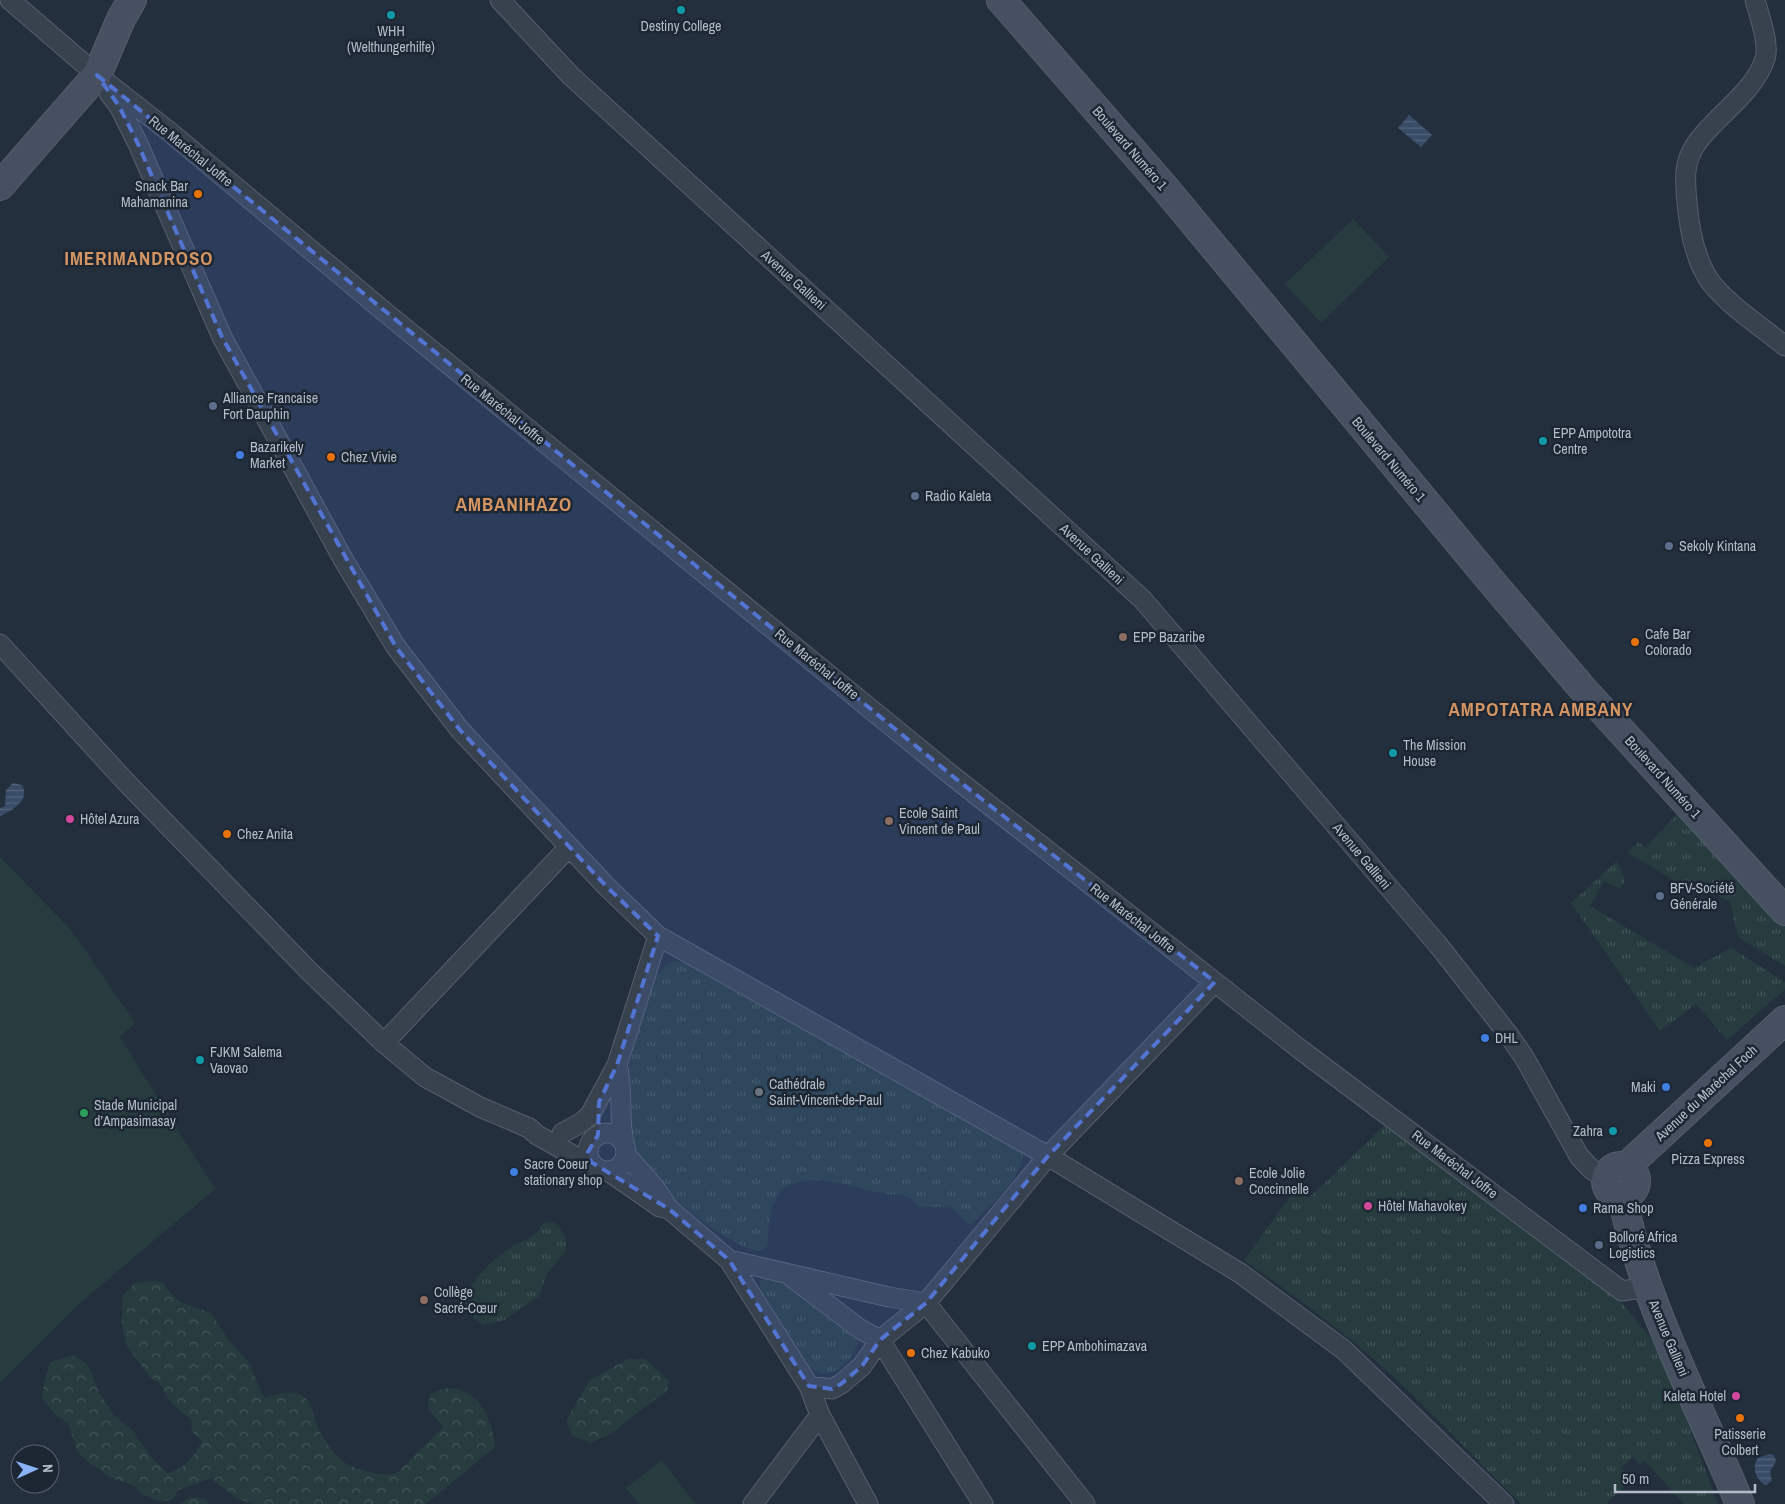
<svg xmlns="http://www.w3.org/2000/svg" width="1785" height="1504" viewBox="0 0 1785 1504" font-family="'Archivo Narrow',sans-serif">
<style>
.grass{fill:url(#grass-tufts)}
.forest{fill:url(#forest-crowns)}
.garden{fill:#263c3f}
.water{fill:url(#water-rules)}
.lines{fill:none;stroke-linecap:round;stroke-linejoin:round}
.minor-casing{stroke:#565f6c;stroke-width:21}
.secondary-casing{stroke:#565f6c;stroke-width:30}
.minor{stroke:#38414e;stroke-width:19}
.secondary{stroke:#465061;stroke-width:28}
.marked{fill:#5274d3;fill-opacity:0.2;stroke:#5274d3;stroke-width:4;stroke-dasharray:10 6;stroke-linejoin:round}
.culture-dot{fill:#0f9aa8;stroke:#1d2633;stroke-width:2}
.food-dot{fill:#e8710a;stroke:#1d2633;stroke-width:2}
.service-dot{fill:#5c6f8a;stroke:#1d2633;stroke-width:2}
.shop-dot{fill:#3f7fe0;stroke:#1d2633;stroke-width:2}
.education-dot{fill:#8d6e63;stroke:#1d2633;stroke-width:2}
.hotel-dot{fill:#d1479c;stroke:#1d2633;stroke-width:2}
.worship-dot{fill:#6b7280;stroke:#1d2633;stroke-width:2}
.leisure-dot{fill:#2e9e5b;stroke:#1d2633;stroke-width:2}
.labels{text-anchor:middle;stroke-width:5;stroke-linejoin:round;paint-order:stroke}
.poi-label{font-size:14px;fill:#b4bcc9;stroke:#1d2633;text-anchor:start}
.street-label{font-size:14px;fill:#b4bcc9;stroke:#1d2633}
.district-label{font-size:19px;font-weight:bold;letter-spacing:1px;fill:#d59563;stroke:#1d2633}
</style>
<defs>
<pattern id="grass-tufts" width="24" height="20" patternUnits="userSpaceOnUse" patternTransform="scale(1.25)"><rect width="24" height="20" fill="#263c3f"/><path d="M3 7l-1-3M5 7V3M7 7l1-3M15 17l-1-3M17 17v-4M19 17l1-3" fill="none" stroke="#435659"/></pattern>
<pattern id="forest-crowns" width="20" height="18" patternUnits="userSpaceOnUse" patternTransform="scale(1.25)"><rect width="20" height="18" fill="#263c3f"/><path d="M2 6a3 3 0 1 1 6 0M12 15a3 3 0 1 1 6 0" fill="none" stroke="#435659"/></pattern>
<pattern id="water-rules" width="6" height="5" patternUnits="userSpaceOnUse" patternTransform="scale(1.25)"><rect width="6" height="5" fill="#394c67"/><path d="M0 2.5h6" fill="none" stroke="#53647b"/></pattern>
</defs>
<rect width="100%" height="100%" fill="#242f3e"/>
<!-- grass -->
<path class="grass" d="M1683,808L1785,923V966L1738,937L1730,902L1704,887L1698,895L1627,852L1639,842L1645,848Z
M1617,861L1625,881L1620,889L1604,881L1590,906L1694,968L1731,948L1785,982V989L1727,1040L1696,1004L1660,1031L1571,903Z
M674,961L686,963L1013,1144L1023,1154C1024,1177 987,1209 971,1225C963,1222 962,1217 956,1211C949,1204 929,1208 919,1207C916,1203 913,1199 908,1197C900,1194 893,1195 885,1194C856,1189 811,1169 784,1189C769,1200 769,1229 767,1246L761,1251C738,1248 720,1233 701,1220C678,1204 654,1184 639,1159C617,1120 629,1054 642,1014C649,993 653,970 674,961Z
M1386,1124L1622,1303L1660,1349L1718,1504H1684L1645,1461L1640,1465L1633,1457L1621,1468L1631,1480L1606,1504H1521C1475,1458 1431,1411 1383,1367C1339,1328 1292,1294 1244,1260L1295,1190L1309,1198Z
M552,1222L559,1225L566,1239V1251L547,1274L539,1296L504,1320L483,1325L467,1312L462,1303C465,1287 495,1257 510,1248C522,1241 537,1237 543,1223Z
M764,1278H772L782,1283L855,1338L858,1343C851,1365 828,1385 808,1366L760,1290V1282Z"/>
<!-- forest -->
<path class="forest" d="M152,1281L163,1282L169,1292L180,1302L211,1313L230,1342L248,1361L264,1398C277,1395 288,1389 301,1395C315,1403 313,1420 320,1432C325,1441 333,1453 341,1460C351,1469 383,1477 396,1474L443,1427L428,1408L430,1394C469,1374 493,1412 495,1447L426,1504H253L236,1498L212,1478L178,1490L173,1499L163,1502L155,1500L142,1494L133,1485L111,1478L88,1462L77,1451L68,1423L55,1414L42,1398L44,1382L50,1362L73,1355L88,1365L99,1393L114,1415L134,1432L150,1456L167,1473C185,1469 194,1457 202,1441L192,1431L191,1420L173,1405L158,1382L150,1377L126,1345L122,1323L123,1296L135,1283Z
M628,1359H645L669,1381L667,1392L658,1397L612,1433L591,1443L573,1436L566,1421L590,1380Z
M191,1497L205,1499L209,1504H179Z"/>
<!-- garden -->
<path class="garden" d="M1353,219L1389,257L1321,323L1285,284Z
M0,857L72,931L135,1023L120,1037L215,1189L80,1303L0,1383Z
M662,1460L696,1504H639L626,1488Z"/>
<!-- water -->
<path class="water" d="M1409,115L1432,135L1421,147L1398,128Z
M13,783L22,785C31,799 12,811 0,816V808L5,806L6,790Z
M1769,1454L1774,1455L1776,1461L1770,1472L1772,1481L1766,1485C1756,1481 1751,1467 1758,1458Z"/>
<g class="lines">
<!-- minor casing -->
<g class="minor-casing">
<path id="minor" d="M10,0L97,75L171,133L386,313L955,778L1301,1050L1622,1291L1648,1287
M500,0L571,76L1143,600L1439,946L1508,1034L1524,1057L1579,1156L1592,1170L1606,1178
M1755,0C1759,15 1770,44 1765,59C1753,94 1716,115 1696,144C1683,163 1685,181 1687,202C1689,226 1694,254 1706,275C1719,299 1763,328 1785,346
M109,93L119,106L138,144L222,337L343,559L396,647L460,730L606,886L658,936L1048,1156L1240,1273L1344,1350L1504,1504
M0,644L124,780L309,971L384,1043L425,1077L480,1107L529,1128L537,1135L594,1167
M384,1043L569,847
M617,1065C624,1091 618,1117 624,1143
M588 1152a19 19 0 1 1 38 0a19 19 0 1 1-38 0Z
M562,1133L581,1123L590,1115L617,1065L658,936
M626,1155L655,1188L669,1209L729,1260L889,1297L926,1303L1085,1504
M608,1171L660,1207L669,1209
M729,1260L809,1386L820,1415L868,1504
M790,1276L860,1329L880,1340L983,1504
M809,1386L832,1389L841,1384L862,1366L880,1340L926,1303L1048,1156L1215,982
M753,1504L820,1415"/>
</g>
<!-- secondary casing -->
<g class="secondary-casing">
<path id="secondary" d="M1001,0L1165,188L1496,587L1582,688L1785,911
M0,186L97,75L121,19L132,0
M1606 1181a15 15 0 1 1 30 0a15 15 0 1 1-30 0Z
M1627,1166L1785,1020
M1622,1196C1643,1301 1699,1405 1740,1504"/>
</g>
<!-- minor -->
<use href="#minor" class="minor"/>
<!-- secondary -->
<use href="#secondary" class="secondary"/>
</g>
<!-- marked area -->
<path class="marked" d="M97,75L955,778L1215,982L1048,1156L926,1303L880,1340L862,1366L841,1384L832,1389L809,1386L729,1260L669,1209L591,1162L588,1152L598,1135L599,1102L617,1065L658,936L606,886L460,730L396,647L222,337L138,144L119,106Z"/>
<!-- markers -->
<g class="culture-dot">
<circle cx="681" cy="10" r="5"/>
<circle cx="391" cy="15" r="5"/>
<circle cx="1543" cy="441" r="5"/>
<circle cx="1393" cy="753" r="5"/>
<circle cx="200" cy="1060" r="5"/>
<circle cx="1613" cy="1131" r="5"/>
<circle cx="1032" cy="1346" r="5"/>
</g>
<g class="food-dot">
<circle cx="198" cy="194" r="5"/>
<circle cx="331" cy="457" r="5"/>
<circle cx="1635" cy="642" r="5"/>
<circle cx="227" cy="834" r="5"/>
<circle cx="1708" cy="1143" r="5"/>
<circle cx="911" cy="1353" r="5"/>
<circle cx="1740" cy="1418" r="5"/>
</g>
<g class="service-dot">
<circle cx="213" cy="406" r="5"/>
<circle cx="915" cy="496" r="5"/>
<circle cx="1669" cy="546" r="5"/>
<circle cx="1660" cy="896" r="5"/>
<circle cx="1599" cy="1245" r="5"/>
</g>
<g class="shop-dot">
<circle cx="240" cy="455" r="5"/>
<circle cx="1485" cy="1038" r="5"/>
<circle cx="1666" cy="1087" r="5"/>
<circle cx="514" cy="1172" r="5"/>
<circle cx="1583" cy="1208" r="5"/>
</g>
<g class="education-dot">
<circle cx="1123" cy="637" r="5"/>
<circle cx="889" cy="821" r="5"/>
<circle cx="1239" cy="1181" r="5"/>
<circle cx="424" cy="1300" r="5"/>
</g>
<g class="hotel-dot">
<circle cx="70" cy="819" r="5"/>
<circle cx="1368" cy="1206" r="5"/>
<circle cx="1736" cy="1396" r="5"/>
</g>
<circle class="worship-dot" cx="759" cy="1092" r="5"/>
<circle class="leisure-dot" cx="84" cy="1113" r="5"/>
<g class="labels">
<!-- poi labels -->
<g class="poi-label">
<text x="681" y="31" text-anchor="middle">Destiny College</text>
<text x="391" y="36" text-anchor="middle">WHH<tspan x="391" dy="16">(Welthungerhilfe)</tspan></text>
<text x="188" y="191" text-anchor="end">Snack Bar<tspan x="188" dy="16">Mahamanina</tspan></text>
<text x="223" y="403">Alliance Francaise<tspan x="223" dy="16">Fort Dauphin</tspan></text>
<text x="1553" y="438">EPP Ampototra<tspan x="1553" dy="16">Centre</tspan></text>
<text x="250" y="452">Bazarikely<tspan x="250" dy="16">Market</tspan></text>
<text x="341" y="462">Chez Vivie</text>
<text x="925" y="501">Radio Kaleta</text>
<text x="1679" y="551">Sekoly Kintana</text>
<text x="1645" y="639">Cafe Bar<tspan x="1645" dy="16">Colorado</tspan></text>
<text x="1133" y="642">EPP Bazaribe</text>
<text x="1403" y="750">The Mission<tspan x="1403" dy="16">House</tspan></text>
<text x="899" y="818">Ecole Saint<tspan x="899" dy="16">Vincent de Paul</tspan></text>
<text x="80" y="824">Hôtel Azura</text>
<text x="237" y="839">Chez Anita</text>
<text x="1670" y="893">BFV-Société<tspan x="1670" dy="16">Générale</tspan></text>
<text x="1495" y="1043">DHL</text>
<text x="210" y="1057">FJKM Salema<tspan x="210" dy="16">Vaovao</tspan></text>
<text x="769" y="1089">Cathédrale<tspan x="769" dy="16">Saint-Vincent-de-Paul</tspan></text>
<text x="1656" y="1092" text-anchor="end">Maki</text>
<text x="94" y="1110">Stade Municipal<tspan x="94" dy="16">d’Ampasimasay</tspan></text>
<text x="1603" y="1136" text-anchor="end">Zahra</text>
<text x="1708" y="1164" text-anchor="middle">Pizza Express</text>
<text x="524" y="1169">Sacre Coeur<tspan x="524" dy="16">stationary shop</tspan></text>
<text x="1249" y="1178">Ecole Jolie<tspan x="1249" dy="16">Coccinnelle</tspan></text>
<text x="1378" y="1211">Hôtel Mahavokey</text>
<text x="1593" y="1213">Rama Shop</text>
<text x="1609" y="1242">Bolloré Africa<tspan x="1609" dy="16">Logistics</tspan></text>
<text x="434" y="1297">Collège<tspan x="434" dy="16">Sacré-Cœur</tspan></text>
<text x="1042" y="1351">EPP Ambohimazava</text>
<text x="921" y="1358">Chez Kabuko</text>
<text x="1726" y="1401" text-anchor="end">Kaleta Hotel</text>
<text x="1740" y="1439" text-anchor="middle">Patisserie<tspan x="1740" dy="16">Colbert</tspan></text>
</g>
<!-- street labels -->
<g class="street-label">
<text transform="translate(1130 148) rotate(49)" y="5">Boulevard Numéro 1</text>
<text transform="translate(191 151) rotate(39)" y="5">Rue Maréchal Joffre</text>
<text transform="translate(794 280) rotate(42)" y="5">Avenue Gallieni</text>
<text transform="translate(503 409) rotate(39)" y="5">Rue Maréchal Joffre</text>
<text transform="translate(1389 459) rotate(50)" y="5">Boulevard Numéro 1</text>
<text transform="translate(1092 554) rotate(43)" y="5">Avenue Gallieni</text>
<text transform="translate(817 664) rotate(39)" y="5">Rue Maréchal Joffre</text>
<text transform="translate(1663 777) rotate(48)" y="5">Boulevard Numéro 1</text>
<text transform="translate(1362 856) rotate(50)" y="5">Avenue Gallieni</text>
<text transform="translate(1133 918) rotate(38)" y="5">Rue Maréchal Joffre</text>
<text transform="translate(1706 1093) rotate(-43)" y="5">Avenue du Maréchal Foch</text>
<text transform="translate(1455 1164) rotate(37)" y="5">Rue Maréchal Joffre</text>
<text transform="translate(1669 1338) rotate(67)" y="5">Avenue Gallieni</text>
</g>
<!-- district labels -->
<g class="district-label">
<text x="139" y="265">IMERIMANDROSO</text>
<text x="514" y="511">AMBANIHAZO</text>
<text x="1541" y="716">AMPOTATRA AMBANY</text>
</g>
</g>
<!-- north arrow -->
<g transform="translate(35 1469) rotate(87)"><circle r="24" fill="#1d2633" stroke="#59626f"/>
<path d="M0-4L9 19L0 12L-9 19Z" fill="#8ab4f8"/>
<text y="-8" font-size="14" font-weight="bold" text-anchor="middle" fill="#b4bcc9">N</text>
</g>
<!-- scale -->
<path d="M1615 1484v8h140v-8" fill="none" stroke="#b4bcc9" stroke-width="2.5"/>
<text x="1622" y="1484" font-size="15" fill="#b4bcc9" stroke="#1d2633" stroke-width="4" paint-order="stroke">50 m</text>
</svg>
